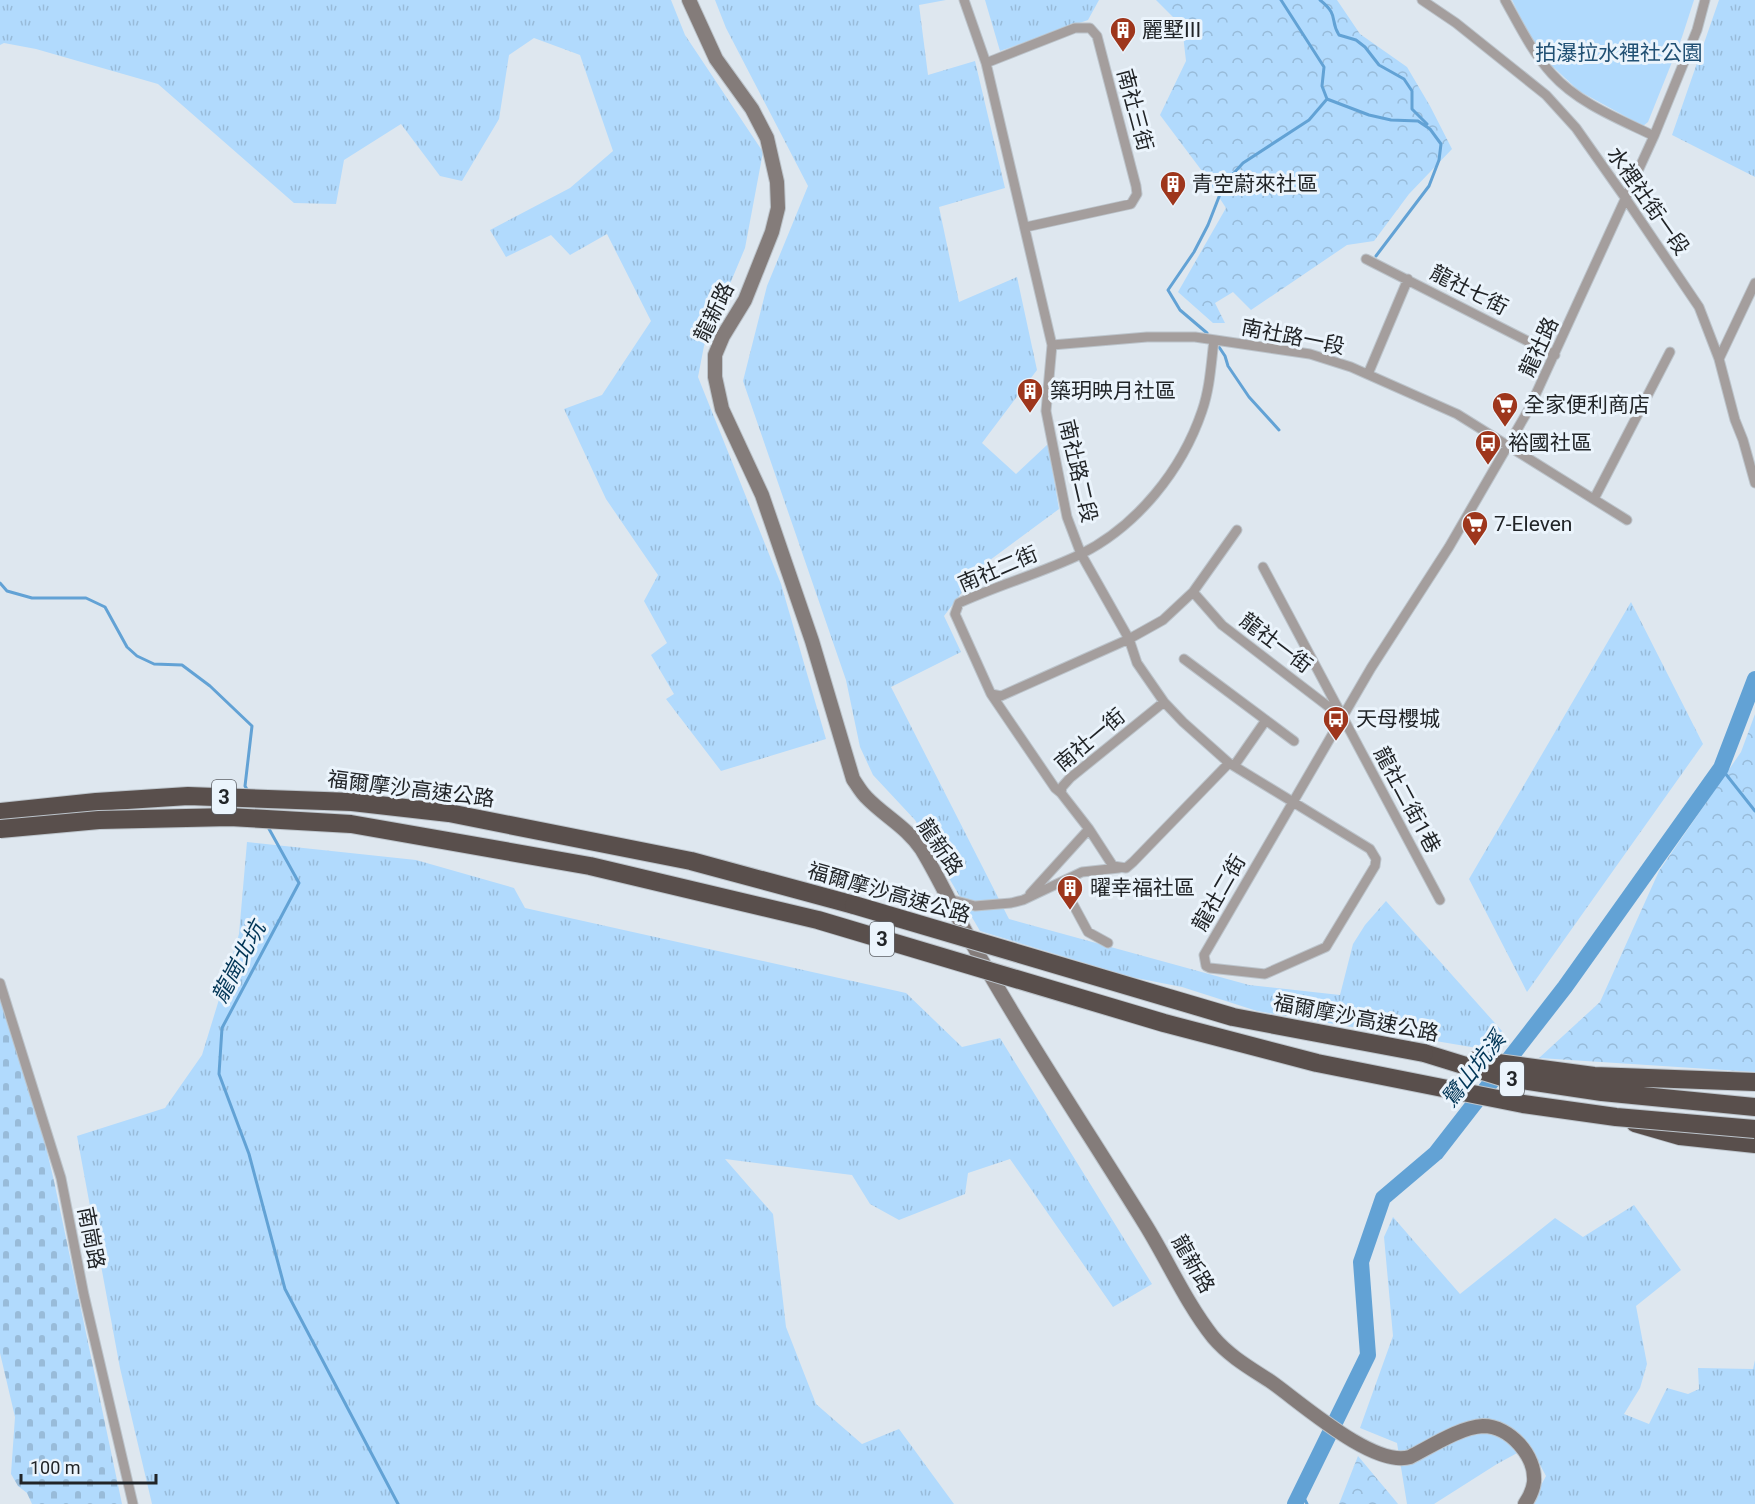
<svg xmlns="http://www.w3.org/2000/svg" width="1755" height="1504" viewBox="0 0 1755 1504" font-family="Roboto,'Noto Sans TC',sans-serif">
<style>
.grass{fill:url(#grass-tufts)}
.forest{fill:url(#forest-crowns)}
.cemetery{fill:url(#cemetery-stones)}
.park{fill:#b1dafd}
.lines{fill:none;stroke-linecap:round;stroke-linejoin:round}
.stream{stroke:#62a2d5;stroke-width:3}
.river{stroke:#62a2d5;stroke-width:16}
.street-casing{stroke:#bcc4cb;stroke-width:11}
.secondary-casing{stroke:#bcc4cb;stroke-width:16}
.highway-casing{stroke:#bcc4cb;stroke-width:20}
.street{stroke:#a49e9d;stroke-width:9}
.secondary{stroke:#847c7a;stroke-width:14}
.highway{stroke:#594f4c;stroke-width:18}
.highway-bridge-casing{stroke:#bcc4cb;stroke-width:20;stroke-linecap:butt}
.highway-bridge{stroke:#594f4c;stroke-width:18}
.labels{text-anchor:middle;stroke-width:6;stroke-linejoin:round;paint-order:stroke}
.shield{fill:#ebf4fc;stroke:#5e6267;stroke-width:1.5}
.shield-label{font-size:20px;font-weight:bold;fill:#212427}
.poi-label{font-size:21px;fill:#212427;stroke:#ebf4fc;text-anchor:start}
.park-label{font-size:21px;fill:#215073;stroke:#ebf4fc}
.street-label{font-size:21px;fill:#212427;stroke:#ebf4fc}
.water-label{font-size:22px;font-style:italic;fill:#003556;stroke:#ebf4fc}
</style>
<defs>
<pattern id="grass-tufts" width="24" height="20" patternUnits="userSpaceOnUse" patternTransform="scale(1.5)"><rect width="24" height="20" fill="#b1dafd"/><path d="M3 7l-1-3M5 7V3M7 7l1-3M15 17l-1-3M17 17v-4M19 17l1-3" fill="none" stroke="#98bbd9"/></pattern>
<pattern id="forest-crowns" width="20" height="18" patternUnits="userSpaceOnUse" patternTransform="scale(1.5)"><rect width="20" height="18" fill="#b1dafd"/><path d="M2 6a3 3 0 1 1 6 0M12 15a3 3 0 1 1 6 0" fill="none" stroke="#98bbd9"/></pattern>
<pattern id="cemetery-stones" width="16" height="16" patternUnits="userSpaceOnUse" patternTransform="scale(1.5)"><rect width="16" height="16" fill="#b1dafd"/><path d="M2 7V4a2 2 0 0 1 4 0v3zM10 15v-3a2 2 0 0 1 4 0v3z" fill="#98bbd9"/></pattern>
</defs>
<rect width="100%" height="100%" fill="#dee7ef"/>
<!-- grass -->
<path class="grass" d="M0,0H671L685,35L763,152L745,248L704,346L698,377L781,584L826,739L721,771L666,699L674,694L651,655L667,643L644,601L658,575L606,499L564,409L602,395L651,321L607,234L570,255L551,235L506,257L490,230L570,188L613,151L580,55L534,38L509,55L499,119L462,181L440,176L401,124L344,160L336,204L294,203L158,84L36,49L4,43L0,45Z
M715,0H946L919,5L928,75L975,61L1005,188L939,207L959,302L1017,277L1037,370L982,443L1016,474L1048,444L1059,509L982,566L944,616L961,652L891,687L1009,919L1249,985L1340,995L1353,944L1365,925L1386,901L1502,1031L1483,1049L1257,1011L1182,987L1131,977L980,931L915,820L873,775L860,747L846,680L743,381L767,286L808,186L726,28Z
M985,0H1099L1088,20L1000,51Z
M1719,0H1755V177L1672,135Z
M1631,602L1703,744L1527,992L1469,879Z
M247,842L416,860L514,888L525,908L906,993L962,1047L1000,1038L1152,1284L1113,1307L1010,1159L968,1173L965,1194L899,1220L870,1204L852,1175L725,1159L773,1214L786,1327L816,1404L862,1444L899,1429L954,1504H152L120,1368L77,1136L165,1108L202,1055L239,934Z
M1634,1205L1681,1270L1636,1306L1647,1364L1640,1388L1624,1414L1649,1424L1667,1388L1688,1394L1699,1389L1698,1368L1753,1369L1755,1360V1504H1531L1546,1476L1530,1446L1497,1464L1434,1504H1407L1397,1443L1360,1428L1393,1336L1384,1237L1393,1217L1460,1294L1555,1218L1583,1237Z"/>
<!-- forest -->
<path class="forest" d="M1156,0H1337L1360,34L1407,67L1430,106L1452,149L1409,194L1374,241L1347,245L1251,310L1233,292L1215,303L1225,323H1213L1178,292L1226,208L1202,171L1160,115L1186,61L1182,26Z
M1755,714V1072L1539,1058L1600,1002L1659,871L1741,752Z
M1358,1456L1394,1499L1398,1504H1339Z"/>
<!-- cemetery -->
<path class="cemetery" d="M0,992L35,1101L54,1181L122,1504H32L27,1493L18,1486L11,1474L15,1417L0,1353Z"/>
<!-- park -->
<path class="park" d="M1512,0H1694L1682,37L1648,122L1643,126L1579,91L1536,51Z"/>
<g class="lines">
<!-- stream -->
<path class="stream" d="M1281,0L1324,67L1322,86L1327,99L1369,115L1391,120L1418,121L1430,129L1441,144L1439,160L1429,186L1376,256
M1320,0C1340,16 1329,19 1339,35L1356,40L1365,47L1379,65L1404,79L1412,91V109L1427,124
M1207,333L1180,310L1168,290L1194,252L1208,225L1224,184L1243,163L1309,120L1327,99
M1219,347L1225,356L1228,366L1249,397L1279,430
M0,583L7,591L32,598H86L105,607L127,647L137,656L154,664L182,665L210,686L252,726L245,786L249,793
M1721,768L1755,811
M268,827L299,883L222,1028L219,1074L249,1154L285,1289L398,1504
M1301,1492L1307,1504"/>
<!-- river -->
<path class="river" d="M1295,1504L1368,1355L1361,1262L1383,1198L1436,1153L1565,987L1721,768L1755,679"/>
<!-- street casing -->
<g class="street-casing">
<path id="street" d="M964,0L986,63L1052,345L1046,411L1067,517L1081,554L1129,639L1137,663L1164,702L1183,722L1229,763L1370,849L1376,859L1375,866L1326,947L1265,974L1210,968L1206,966L1204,955L1371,668L1449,547L1529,409L1654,136L1697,30L1705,0
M1422,0L1456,23L1546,95L1576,128L1626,199L1699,307L1719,359L1735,420L1743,440L1755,483
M1505,0C1519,25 1532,52 1552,74C1578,103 1619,119 1654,136
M986,63L1075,28H1090L1097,36L1136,186L1137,194L1131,204L1026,227
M1366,259L1555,355
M1214,340C1211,364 1210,388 1202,411C1182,470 1137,526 1081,554C1042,573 998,585 959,603L955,614L991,694L1001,696L1129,639L1163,620L1193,592L1237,530
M1052,345L1147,337H1195L1310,354L1351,367L1457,414L1627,520
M1719,359L1755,283
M1368,374L1408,279
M1594,499L1670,352
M1263,567L1440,900
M1193,592L1222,625L1338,714
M1184,659L1294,741
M991,694L1055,788L1061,793
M1164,702L1070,778L1062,787L1061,793L1089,829L1113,866L1126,868L1133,862L1229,763
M1234,766L1266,720
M1061,882L1088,932L1108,943
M1030,894L1089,829
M949,899L975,906L1011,903L1023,900L1082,872L1119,868
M0,983L61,1178L84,1295L133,1504"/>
</g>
<!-- secondary casing -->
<g class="secondary-casing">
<path id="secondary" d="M689,0L716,59L752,109L767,138L777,182L778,208L772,232L745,300L723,336L715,355V377L722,409L762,495L812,641L853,779C857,785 861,792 866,797C884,816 907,827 922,850C939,878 953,909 969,938C1024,1036 1086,1129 1145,1224C1168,1261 1186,1303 1213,1337C1229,1356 1250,1368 1270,1381C1299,1401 1373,1468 1410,1457C1430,1447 1460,1427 1483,1426C1510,1426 1536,1456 1534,1482C1533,1490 1529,1498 1525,1504"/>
</g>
<!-- highway casing -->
<g class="highway-casing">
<path id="highway" d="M0,812L96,802L188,796L352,802L449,813L691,861L854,905
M1424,1053L1502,1077L1602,1092L1755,1107
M1476,1060L1594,1076L1755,1082
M1635,1123L1680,1136L1755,1144"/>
</g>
<!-- street -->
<use href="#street" class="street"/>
<!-- secondary -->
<use href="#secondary" class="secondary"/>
<!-- highway -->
<use href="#highway" class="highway"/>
<!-- highway-bridge casing -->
<g class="highway-bridge-casing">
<path id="highway-bridge" d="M0,829L99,820L230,817L351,824L590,866L818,920L1164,1023L1317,1063L1523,1104L1616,1117L1755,1129
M854,905L1233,1017L1424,1053"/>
</g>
<!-- highway-bridge -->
<use href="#highway-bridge" class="highway-bridge"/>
</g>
<!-- icons -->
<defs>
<g id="building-pin" transform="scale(1.35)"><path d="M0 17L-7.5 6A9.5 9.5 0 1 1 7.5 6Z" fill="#9e361c" stroke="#ebf4fc"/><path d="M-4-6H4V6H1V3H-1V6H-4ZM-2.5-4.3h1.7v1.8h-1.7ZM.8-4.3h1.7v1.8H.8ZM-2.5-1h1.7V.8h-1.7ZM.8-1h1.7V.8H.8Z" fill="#fff"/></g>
<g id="supermarket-pin" transform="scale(1.35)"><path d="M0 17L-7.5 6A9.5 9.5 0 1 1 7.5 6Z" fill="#9e361c" stroke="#ebf4fc"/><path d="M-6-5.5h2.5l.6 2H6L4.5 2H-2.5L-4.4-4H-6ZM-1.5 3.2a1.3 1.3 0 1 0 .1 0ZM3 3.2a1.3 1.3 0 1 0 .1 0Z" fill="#fff"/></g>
<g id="bus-pin" transform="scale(1.35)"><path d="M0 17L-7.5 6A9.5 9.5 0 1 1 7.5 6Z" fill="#9e361c" stroke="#ebf4fc"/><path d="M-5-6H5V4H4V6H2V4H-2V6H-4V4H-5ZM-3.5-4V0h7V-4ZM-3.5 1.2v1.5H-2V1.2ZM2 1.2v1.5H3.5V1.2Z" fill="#fff"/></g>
</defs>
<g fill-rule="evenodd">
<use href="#building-pin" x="1123" y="30"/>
<use href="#building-pin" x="1173" y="184"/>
<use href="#building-pin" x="1030" y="391"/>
<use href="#supermarket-pin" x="1505" y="405"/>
<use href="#bus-pin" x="1488" y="443"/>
<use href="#supermarket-pin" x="1475" y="524"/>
<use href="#bus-pin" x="1336" y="719"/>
<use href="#building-pin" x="1070" y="888"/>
</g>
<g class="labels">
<!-- shield labels -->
<g class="shield">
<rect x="212" y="780" width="24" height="34" rx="4.5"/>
<rect x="870" y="922" width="24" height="34" rx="4.5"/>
<rect x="1500" y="1062" width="24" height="34" rx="4.5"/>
</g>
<g class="shield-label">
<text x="224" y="804">3</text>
<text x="882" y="946">3</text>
<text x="1512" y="1086">3</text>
</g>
<!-- poi labels -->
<g class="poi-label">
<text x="1142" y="37">麗墅III</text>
<text x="1192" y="191">青空蔚來社區</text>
<text x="1050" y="398">築玥映月社區</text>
<text x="1524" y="412">全家便利商店</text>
<text x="1508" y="450">裕國社區</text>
<text x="1494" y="531">7-Eleven</text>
<text x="1356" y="726">天母櫻城</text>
<text x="1090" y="895">曜幸福社區</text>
</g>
<!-- park labels -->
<g class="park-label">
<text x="1619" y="60">拍瀑拉水裡社公園</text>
</g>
<!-- street labels -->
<g class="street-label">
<text transform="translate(1135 110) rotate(75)" y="7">南社三街</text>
<text transform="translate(1648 201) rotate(55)" y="7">水裡社街一段</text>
<text transform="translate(1469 290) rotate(27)" y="7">龍社七街</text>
<text transform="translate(714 312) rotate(-64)" y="7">龍新路</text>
<text transform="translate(1293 337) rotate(11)" y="7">南社路一段</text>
<text transform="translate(1539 347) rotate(-65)" y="7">龍社路</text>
<text transform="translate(1078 471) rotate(77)" y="7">南社路二段</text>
<text transform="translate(998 569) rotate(-23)" y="7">南社二街</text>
<text transform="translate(1276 643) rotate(37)" y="7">龍社一街</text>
<text transform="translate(1090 740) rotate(-40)" y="7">南社一街</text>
<text transform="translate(411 789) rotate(7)" y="7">福爾摩沙高速公路</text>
<text transform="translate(1407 800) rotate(62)" y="7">龍社二街1巷</text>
<text transform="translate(940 847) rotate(56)" y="7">龍新路</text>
<text transform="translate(889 893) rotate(16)" y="7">福爾摩沙高速公路</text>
<text transform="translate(1219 893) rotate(-60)" y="7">龍社二街</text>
<text transform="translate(1356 1018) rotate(11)" y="7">福爾摩沙高速公路</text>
<text transform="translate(91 1238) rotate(79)" y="7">南崗路</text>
<text transform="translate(1193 1264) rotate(60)" y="7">龍新路</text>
</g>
<!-- water labels -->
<g class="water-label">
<text transform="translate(238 962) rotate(-62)" y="8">龍崗北坑</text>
<text transform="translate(1473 1069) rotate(-52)" y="8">鷺山坑溪</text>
</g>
</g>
<!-- scale -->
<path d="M21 1474v9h135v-9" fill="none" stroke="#212427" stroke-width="3"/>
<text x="30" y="1474" font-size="18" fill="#212427" stroke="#ebf4fc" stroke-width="4.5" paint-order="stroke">100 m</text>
</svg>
